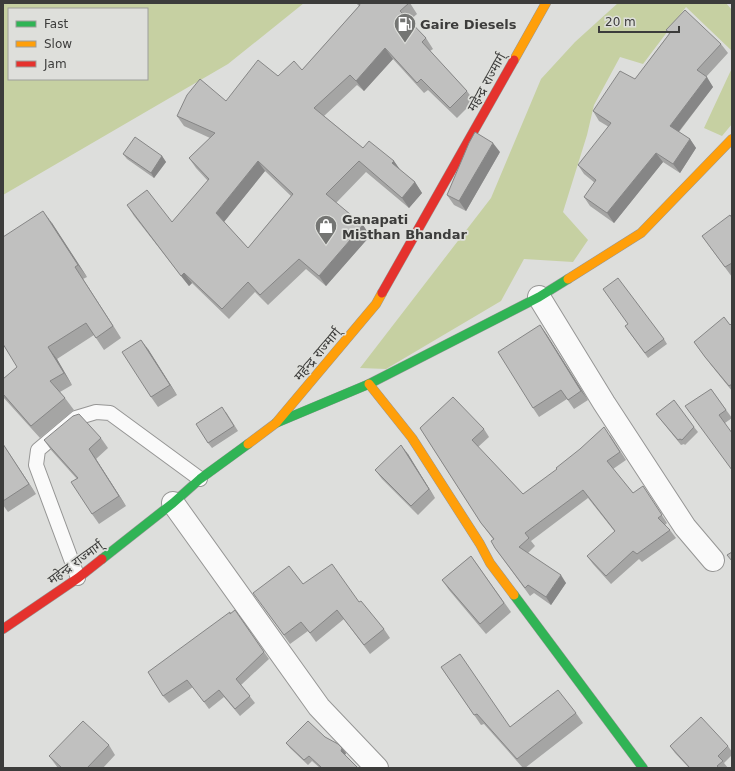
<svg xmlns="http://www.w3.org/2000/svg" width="735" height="771" viewBox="0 0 735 771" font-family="'DejaVu Sans','Noto Sans Devanagari',sans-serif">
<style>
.green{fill:#c6d0a2;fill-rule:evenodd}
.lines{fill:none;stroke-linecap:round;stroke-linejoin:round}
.lane-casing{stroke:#969695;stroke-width:16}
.street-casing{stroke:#969695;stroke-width:24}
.fast-casing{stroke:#969695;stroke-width:10}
.slow-casing{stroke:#969695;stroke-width:10}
.jam-casing{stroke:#969695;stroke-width:10}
.lane{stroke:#fafafa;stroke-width:14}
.street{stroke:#fafafa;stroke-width:22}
.fast{stroke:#30b455;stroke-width:9}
.slow{stroke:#ff9f0a;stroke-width:9}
.jam{stroke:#e5322d;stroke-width:9}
.wall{fill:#a5a5a4;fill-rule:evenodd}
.shaded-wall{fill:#868686}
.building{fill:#c0c0bf;stroke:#868686;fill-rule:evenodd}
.labels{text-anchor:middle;stroke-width:3.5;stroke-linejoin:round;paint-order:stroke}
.poi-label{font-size:13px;font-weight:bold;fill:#3c3c3b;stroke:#dedfdb;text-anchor:start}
.street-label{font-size:13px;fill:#3c3c3b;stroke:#dedfdb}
</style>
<rect width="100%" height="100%" fill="#dddedc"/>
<!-- green -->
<path class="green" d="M3,3H304L228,64L3,195ZM9,9H147V79H9Z
M618,3H726L732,10V51L686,7L643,64L620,57L594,105L587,135L563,212L588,240L573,262L524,259L501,301L386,369L360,368L491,198L541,79L575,42Z
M732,68V124L722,136L704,128Z"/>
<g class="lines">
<!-- lane casing -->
<g class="lane-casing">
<path id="lane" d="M78,578L36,465L38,450L76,418L96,412L110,413L200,479"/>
</g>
<!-- street casing -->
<g class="street-casing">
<path id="street" d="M539,297L604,403L685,527L713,560
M173,503L319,707L377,768"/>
</g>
<!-- fast casing -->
<g class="fast-casing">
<path id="fast" d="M276,423L369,384L539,297L568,279
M102,559L173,503L200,479L248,444
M514,595L643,768"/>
</g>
<!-- slow casing -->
<g class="slow-casing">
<path id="slow" d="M514,60L546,3
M568,279L641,233L732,139
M369,384L412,438L480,544L490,563L514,595
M248,444L276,423L376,304L382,293"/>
</g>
<!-- jam casing -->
<g class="jam-casing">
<path id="jam" d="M382,293L514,60
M3,629L78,578L102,559"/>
</g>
<!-- lane -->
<use href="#lane" class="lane"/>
<!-- street -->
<use href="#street" class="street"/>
<!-- fast -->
<use href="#fast" class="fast"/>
<!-- slow -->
<use href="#slow" class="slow"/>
<!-- jam -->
<use href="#jam" class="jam"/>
</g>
<!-- wall -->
<path class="wall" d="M356,3H410L417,14L409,21L426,38L433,49L430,51L467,91L474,101L457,118L428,90L424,93L393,59L364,91L357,85L324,116L363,148L394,161L400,170L415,182L422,193L409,208L366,172L336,203L363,225L370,236L326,286L306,269L268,305L255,292L229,319L192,283L189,286L134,216L127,205L172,222L208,181L196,168L189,158L210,138L184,126L177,116L226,101L278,76L302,70L359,6ZM265,171L291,196L248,248L224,222Z
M666,30L721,44L728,53L706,77L713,87L679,132L690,139L696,148L680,173L663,162L614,223L590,206L584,197L595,183L584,174L578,165L609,127L599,121L593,111L635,79L669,34Z
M500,152L466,211L454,205L447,195Z
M123,154L162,156L166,162L154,178L127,159Z
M732,218V277L702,236Z
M52,223L87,277L83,279L121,338L104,350L94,335L57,359L72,385L60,392L65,398L74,410L40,438L3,397V379L17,367Z
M732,323V391L711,365L694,342L730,325Z
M540,325L547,335L588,400L574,409L567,399L539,417L533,408Z
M625,326L664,339L667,344L648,358Z
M148,349L177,395L158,407L151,397Z
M711,389L732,418L725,423L732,470Z
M226,412L238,431L212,448L208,443Z
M656,414L694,427L698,432L685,445L684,444L681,445Z
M420,428L484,429L489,437L478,447L523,494L610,435L626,460L613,469L633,493L648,494L667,523L665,525L670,530L676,538L642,562L639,559L611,584L593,564L587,556L615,532L588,498L531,541L535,546L528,553L566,583L551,605L534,593L530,596L495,548L493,539L481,523Z
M101,438L108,448L96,459L126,506L99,524L92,514L77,479L51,450L44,440Z
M3,444L36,494L8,512L3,505Z
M408,454L435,498L418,515L382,479L375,470Z
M471,556L511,612L486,634L449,590L442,580Z
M303,584L359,602L384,629L390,638L370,654L344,619L316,642L308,631L290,644L260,602Z
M235,610L269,659L241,685L255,703L240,716L224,697L209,709L193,687L169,703L163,696L230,614Z
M441,667L510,727L576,713L583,723L525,768H523L484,724L481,725Z
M325,737L346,753L345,755L358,768H320L312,761L308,765L290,748L286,743Z
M109,745L115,755L103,768H58L49,756Z
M670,746H728L732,752V755L724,763L728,768H689L675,753Z"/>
<!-- shaded-wall -->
<path class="shaded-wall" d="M385,48L393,59L364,91L356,81Z
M707,77L713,87L676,135L670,126Z
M690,139L696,148L680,173L673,164Z
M493,143L500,152L466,211L459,201Z
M656,153L663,162L614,223L607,213Z
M162,156L166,162L154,178L151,173Z
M258,161L265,171L223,223L216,213Z
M394,161L401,171L392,163Z
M415,182L422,193L409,208L402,198Z
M43,211L52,223L87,277L78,265Z
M363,225L370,236L326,286L319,276Z
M75,267L83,279L121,338L113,326Z
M184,273L192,283L189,286L181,276Z
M540,325L547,335L588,400L581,391Z
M141,340L148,349L177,395L170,385Z
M48,347L57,359L72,385L64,373Z
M3,444L36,494L29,484Z
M401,445L408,454L435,498L429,489Z
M89,449L96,459L126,506L119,496Z
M561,575L566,583L551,605L546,597Z
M342,748L346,753L344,757L341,751Z"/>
<!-- building -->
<path class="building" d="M359,3H409L400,11L426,38L422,42L467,91L450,108L421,79L417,83L385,48L356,81L350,75L314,108L363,148L369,141L394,161L392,163L415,182L402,198L359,161L326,194L363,225L319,276L299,259L260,295L248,282L222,309L184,273L181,276L127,205L147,190L172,222L209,179L189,158L215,133L177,116L187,95L200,79L226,101L258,60L278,76L294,61L302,70L360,5ZM258,161L293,194L248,248L216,213Z
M685,10L721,44L697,70L707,77L670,126L690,139L673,164L656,153L607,213L584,197L596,180L578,165L611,123L593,111L620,71L635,79L670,33L666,30Z
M475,132L493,143L459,201L447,195L469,143Z
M135,137L162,156L151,173L123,154Z
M43,211L78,265L75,267L113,326L96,338L86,323L48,347L64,373L50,381L65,398L31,426L3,394V379L17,367L3,344V237Z
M730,215L732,218V263L725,267L702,236Z
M618,278L664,339L645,353L625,326L628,324L603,289Z
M724,317L730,325L732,323V384L729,386L705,357L694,342Z
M540,325L581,391L568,400L561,390L533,408L498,352Z
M141,340L170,385L151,397L122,352Z
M711,389L726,410L719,415L732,433V470L685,406Z
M453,397L484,429L472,440L523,494L557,469L556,468L580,449L604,427L620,452L607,461L633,493L643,486L662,515L658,518L670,530L637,554L633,551L606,576L587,556L615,531L583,490L525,533L529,538L519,547L561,575L546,597L528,585L525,588L495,548L491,541L494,539L481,523L420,428Z
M674,400L694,427L682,440L680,439L678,440L656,414Z
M222,407L234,426L208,443L196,424Z
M79,414L101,438L89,449L119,496L92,514L71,482L78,478L44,440L73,416Z
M3,444L29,484L3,501Z
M401,445L429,489L411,506L375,470Z
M732,552V561L727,555Z
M471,556L504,603L480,624L442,580Z
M332,564L359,602L361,601L384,629L364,645L337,610L310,633L301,622L284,635L253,593L289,566L303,584Z
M235,610L264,652L236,679L250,696L235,709L219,690L204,702L187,680L163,696L148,672L230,612V614Z
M460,654L510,727L558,690L576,713L517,759L477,714L474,715L441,667Z
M701,717L728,746L718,756L723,761L717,766L719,768H690L670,746Z
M83,721L109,745L87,768H62L49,756Z
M308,721L325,737L338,744L342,748L341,751L358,768H322L309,756L304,760L286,743Z"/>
<!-- icons -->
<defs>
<g id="fuel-pin" transform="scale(1.15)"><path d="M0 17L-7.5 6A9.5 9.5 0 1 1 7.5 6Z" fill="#747573" stroke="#dedfdb"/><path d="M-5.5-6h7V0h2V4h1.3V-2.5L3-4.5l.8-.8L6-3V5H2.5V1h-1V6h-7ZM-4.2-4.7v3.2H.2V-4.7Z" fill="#fff"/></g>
<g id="shop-pin" transform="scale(1.15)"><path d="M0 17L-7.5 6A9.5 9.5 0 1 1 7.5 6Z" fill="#747573" stroke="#dedfdb"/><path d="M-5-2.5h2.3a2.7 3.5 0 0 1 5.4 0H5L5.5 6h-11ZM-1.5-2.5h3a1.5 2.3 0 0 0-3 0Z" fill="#fff"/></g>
</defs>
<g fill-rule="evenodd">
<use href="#fuel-pin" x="405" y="24"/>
<use href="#shop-pin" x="326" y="226"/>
</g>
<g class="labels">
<!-- poi labels -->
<g class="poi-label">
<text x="420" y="29">Gaire Diesels</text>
<text x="342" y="224">Ganapati<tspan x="342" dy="15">Misthan Bhandar</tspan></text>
</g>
<!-- street labels -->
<g class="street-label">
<text transform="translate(486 82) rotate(-61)" y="5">महेन्द्र राज्मार्ग्</text>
<text transform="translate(317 354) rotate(-50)" y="5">महेन्द्र राज्मार्ग्</text>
<text transform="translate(75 562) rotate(-36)" y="5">महेन्द्र राज्मार्ग्</text>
</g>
</g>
<!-- border -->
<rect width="735" height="771" fill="none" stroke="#3c3c3b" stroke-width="8"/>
<!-- legend -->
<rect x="8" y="8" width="140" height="72" fill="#dedfdb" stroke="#9d9e9b"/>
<rect x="16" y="21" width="20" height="6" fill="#30b455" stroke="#9d9e9b"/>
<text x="44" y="28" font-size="12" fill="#3c3c3b">Fast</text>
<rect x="16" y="41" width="20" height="6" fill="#ff9f0a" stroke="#9d9e9b"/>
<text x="44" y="48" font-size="12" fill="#3c3c3b">Slow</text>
<rect x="16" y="61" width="20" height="6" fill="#e5322d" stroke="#9d9e9b"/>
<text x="44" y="68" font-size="12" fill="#3c3c3b">Jam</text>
<!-- scale -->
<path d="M599 26v6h80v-6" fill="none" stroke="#3c3c3b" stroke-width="2"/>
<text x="605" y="26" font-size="12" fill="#3c3c3b" stroke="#dedfdb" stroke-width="3" paint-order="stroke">20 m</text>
</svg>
